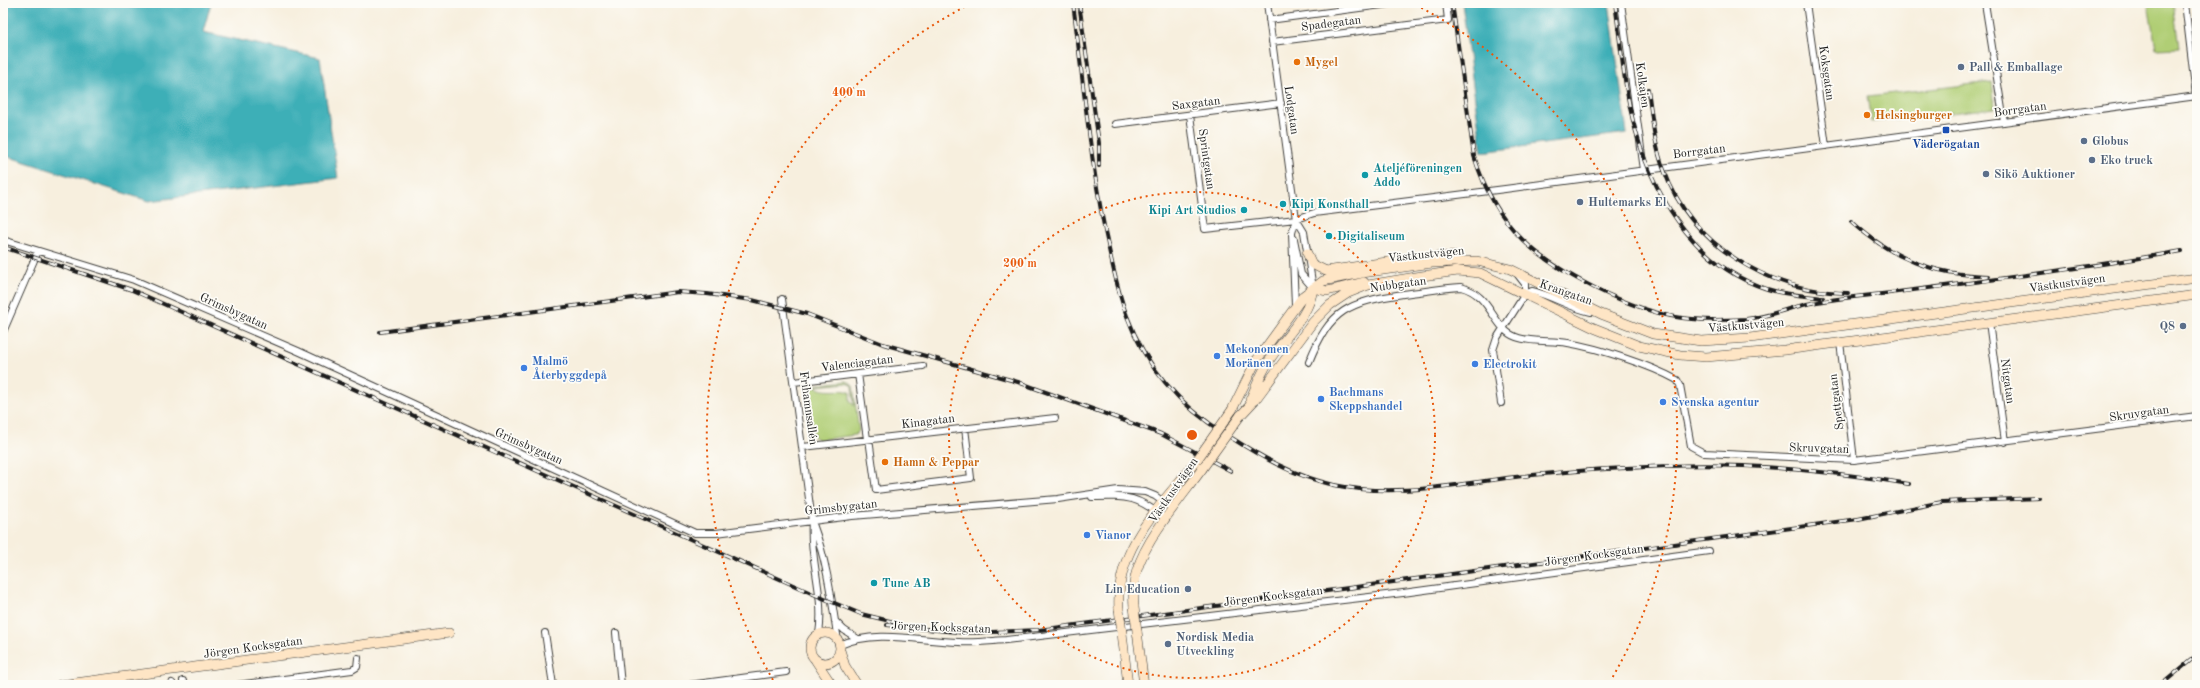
<svg xmlns="http://www.w3.org/2000/svg" width="2200" height="688" viewBox="0 0 2200 688" font-family="'Old Standard TT',serif">
<style>
.green{fill:#b0ce75;stroke:#667548;fill-rule:evenodd}
.water{fill:#3eafb7;stroke:#2d666a}
.lines{fill:none;stroke-linecap:round;stroke-linejoin:round}
.street-casing{stroke:#3d3c39;stroke-width:8}
.secondary-casing{stroke:#3d3c39;stroke-width:10}
.street{stroke:#fff;stroke-width:6}
.secondary{stroke:#fee5c5;stroke-width:9}
.rail-casing{stroke:#1c1c1c;stroke-width:4}
.rail{stroke:#fdfcf7;stroke-width:2.5;stroke-dasharray:8;stroke-linecap:butt}
.secondary-bridge-casing{stroke:#3d3c39;stroke-width:10;stroke-linecap:butt}
.secondary-bridge{stroke:#fee5c5;stroke-width:9}
.ring{fill:none;stroke:#e8590c;stroke-width:2;stroke-dasharray:2 4}
.food-dot{fill:#e8710a;stroke:#fdfcf7;stroke-width:1.5}
.service-dot{fill:#5c6f8a;stroke:#fdfcf7;stroke-width:1.5}
.transit-dot{fill:#1a4fb4;stroke:#fdfcf7;stroke-width:1.5}
.culture-dot{fill:#0f9aa8;stroke:#fdfcf7;stroke-width:1.5}
.shop-dot{fill:#3f7fe0;stroke:#fdfcf7;stroke-width:1.5}
.labels{text-anchor:middle;stroke-width:3.5;stroke-linejoin:round;paint-order:stroke}
.street-label{font-size:12px;fill:#1c1c1c;stroke:#fdfcf7}
.food-label{font-size:12px;font-weight:bold;fill:#c56008;stroke:#fdfcf7;text-anchor:start}
.service-label{font-size:12px;font-weight:bold;fill:#4e5e75;stroke:#fdfcf7;text-anchor:start}
.transit-label{font-size:12px;font-weight:bold;fill:#164399;stroke:#fdfcf7}
.culture-label{font-size:12px;font-weight:bold;fill:#0d838f;stroke:#fdfcf7;text-anchor:start}
.shop-label{font-size:12px;font-weight:bold;fill:#366cbe;stroke:#fdfcf7;text-anchor:start}
.centre{fill:#e8590c;stroke:#fdfcf7;stroke-width:2}
.ring-label{font-size:12px;text-anchor:middle;font-weight:bold;fill:#e8590c;stroke:#fdfcf7;stroke-width:3.5;stroke-linejoin:round;paint-order:stroke}
</style>
<rect width="100%" height="100%" fill="#fdfcf7"/>
<filter id="ink" filterUnits="userSpaceOnUse"><feTurbulence type="fractalNoise" baseFrequency=".025" numOctaves="2"/><feDisplacementMap in="SourceGraphic" scale="8" xChannelSelector="R" yChannelSelector="G"/><feConvolveMatrix kernelMatrix="1 2 1 2 8 2 1 2 1" color-interpolation-filters="sRGB"/></filter>
<filter id="wash" filterUnits="userSpaceOnUse"><feTurbulence type="fractalNoise" baseFrequency=".012" numOctaves="4" result="noise"/><feDisplacementMap in="SourceGraphic" scale="16" xChannelSelector="R" yChannelSelector="G"/><feGaussianBlur stdDeviation="0.9" result="paint"/><feColorMatrix in="noise" values="0 0 0 0 0 0 0 0 0 0 0 0 0 0 0 0 0 1.4 0 .05"/><feComposite in="paint" operator="in"/></filter>
<g filter="url(#wash)">
<rect width="100%" height="100%" fill="#f7efde"/>
<!-- green -->
<path class="green" d="M2148,3H2173L2179,48L2156,49Z
M1992,82L1995,108L1872,122L1868,96Z
M847,381L853,386L859,431L855,435L819,440L814,437L807,390L814,385ZM847,383L852,386L854,406L850,401V392C840,388 824,394 815,386Z"/>
<!-- water -->
<path class="water" d="M3,3H211L203,32L320,58L338,178L149,201L3,155Z
M1462,3H1609L1627,133L1482,152Z"/>
</g>
<g filter="url(#ink)">
<g class="lines">
<!-- street casing -->
<g class="street-casing">
<path id="street" d="M1267,3L1296,219L1304,232L1313,288
M1621,3L1644,170
M1806,3L1826,146
M1985,3L2004,122
M2185,3L2196,96
M1269,20L1397,3
M1272,42L1448,20L1446,3
M1190,115L1205,229L1296,219L1314,213L1505,189L2197,96
M1115,124L1281,103
M1294,239L1301,274L1313,288
M3,240L134,280L298,351L695,533H716L852,516L1058,499L1118,490L1145,492L1155,496L1173,509
M1518,275L1525,284V294L1532,291C1553,296 1570,308 1591,312
M782,299L812,521C809,559 825,595 819,634
M1295,305L1292,233L1296,219
M1989,322L2005,442
M3,332L38,251
M1840,342L1854,460
M1309,362C1330,309 1349,302 1403,294C1422,292 1442,288 1461,287C1492,295 1492,328 1516,337C1532,343 1551,340 1568,343C1598,348 1650,365 1677,380L1680,385L1691,446L1704,453L1854,460L2197,416
M858,374L867,439
M794,382L923,366
M1501,403L1493,350L1497,338L1525,294
M869,439L876,490L971,478L965,428
M803,447L1055,418
M1092,497C1129,496 1137,496 1166,519
M813,524C827,561 832,602 838,641
M835,621L844,630L858,639
M545,633L553,685
M616,633L621,685
M840,645C876,629 920,641 959,642C975,643 990,641 1006,640L1403,593L1709,551
M183,681L184,685
M171,685L172,683
M237,685L352,670L357,667L358,658
M689,685L786,672"/>
</g>
<!-- secondary casing -->
<g class="secondary-casing">
<path id="secondary" d="M1307,253L1312,264L1326,271L1414,258L1453,256
M1313,288L1327,291L1364,282
M1250,400C1256,387 1261,373 1269,361C1283,338 1310,316 1313,288
M1232,410L1256,361L1304,295L1323,281L1362,273L1432,263L1477,261L1510,269L1601,314L1653,334L1701,341L1750,338L2197,278
M1240,416L1255,400L1313,322L1330,305L1348,293L1368,285L1422,276L1458,271L1480,273L1594,328L1639,346L1680,355L1706,357L1785,350L2197,295
M1134,607C1133,595 1133,582 1137,570C1147,537 1182,497 1202,469
M1119,609C1115,549 1159,507 1194,464
M1137,631L1144,685
M810 648a15 15 0 1 1 30 0a15 15 0 1 1-30 0Z
M1122,633L1128,685
M840,650L845,666L857,685
M816,661L832,685
M60,685L449,633"/>
</g>
<!-- street -->
<use href="#street" class="street"/>
<!-- secondary -->
<use href="#secondary" class="secondary"/>
<!-- rail casing -->
<g class="rail-casing">
<path id="rail" d="M1073,3C1084,87 1091,172 1110,254C1115,275 1119,296 1127,316C1146,368 1181,407 1227,435C1261,457 1294,476 1334,485C1395,498 1455,484 1515,477C1566,471 1617,468 1668,466C1746,463 1832,471 1909,484
M1079,3L1099,143V166
M1452,3L1474,156C1497,230 1538,261 1605,293C1627,303 1652,313 1676,317C1699,321 1723,320 1746,319C1769,317 1790,307 1812,303C1837,298 1864,296 1890,293C1987,281 2085,268 2182,251
M1615,3C1621,46 1624,90 1636,132C1656,203 1702,274 1778,292C1793,295 1808,296 1823,298
M1648,89C1652,117 1654,144 1664,170C1691,246 1770,292 1848,293
M1851,221C1892,259 1934,275 1989,276
M3,247L132,290L820,597L861,614L894,622
M380,332L678,292L707,294L752,300L807,314L883,344L1018,382L1161,434L1231,471
M887,625L966,633L1039,630L1858,519L1942,502L2039,498
M2161,685L2197,655"/>
</g>
<!-- rail -->
<use href="#rail" class="rail"/>
<!-- secondary-bridge casing -->
<g class="secondary-bridge-casing">
<path id="secondary-bridge" d="M1194,464L1232,410
M1202,469L1240,416
M1134,607L1137,631
M1119,609L1122,633"/>
</g>
<!-- secondary-bridge -->
<use href="#secondary-bridge" class="secondary-bridge"/>
</g>
</g>
<!-- distance rings -->
<g class="ring">
<circle cx="1192" cy="435" r="243"/>
<path d="M776 685A485 485 0 0 1 968 5M1416 5A485 485 0 0 1 1608 685"/>
</g>
<!-- markers -->
<g class="food-dot">
<circle cx="1297" cy="62" r="4"/>
<circle cx="1867" cy="115" r="4"/>
<circle cx="885" cy="462" r="4"/>
</g>
<g class="service-dot">
<circle cx="1961" cy="67" r="4"/>
<circle cx="2084" cy="141" r="4"/>
<circle cx="2092" cy="160" r="4"/>
<circle cx="1986" cy="174" r="4"/>
<circle cx="1580" cy="202" r="4"/>
<circle cx="2183" cy="326" r="4"/>
<circle cx="1188" cy="589" r="4"/>
<circle cx="1168" cy="644" r="4"/>
</g>
<rect class="transit-dot" x="1942" y="126" width="8" height="8" rx="2"/>
<g class="culture-dot">
<circle cx="1365" cy="175" r="4"/>
<circle cx="1283" cy="204" r="4"/>
<circle cx="1244" cy="210" r="4"/>
<circle cx="1329" cy="236" r="4"/>
<circle cx="874" cy="583" r="4"/>
</g>
<g class="shop-dot">
<circle cx="1217" cy="356" r="4"/>
<circle cx="1475" cy="364" r="4"/>
<circle cx="524" cy="368" r="4"/>
<circle cx="1321" cy="399" r="4"/>
<circle cx="1663" cy="402" r="4"/>
<circle cx="1087" cy="535" r="4"/>
</g>
<g class="labels">
<!-- street labels -->
<g class="street-label">
<text transform="translate(1331 23) rotate(-7)" y="4">Spadegatan</text>
<text transform="translate(1827 73) rotate(82)" y="4">Koksgatan</text>
<text transform="translate(1643 85) rotate(82)" y="4">Kolkajen</text>
<text transform="translate(1196 103) rotate(-7)" y="4">Saxgatan</text>
<text transform="translate(2020 109) rotate(-8)" y="4">Borrgatan</text>
<text transform="translate(1292 110) rotate(82)" y="4">Lodgatan</text>
<text transform="translate(1699 151) rotate(-7)" y="4">Borrgatan</text>
<text transform="translate(1207 159) rotate(82)" y="4">Sprintgatan</text>
<text transform="translate(1426 254) rotate(-6)" y="4">Västkustvägen</text>
<text transform="translate(2067 283) rotate(-8)" y="4">Västkustvägen</text>
<text transform="translate(1398 284) rotate(-8)" y="4">Nubbgatan</text>
<text transform="translate(1566 292) rotate(19)" y="4">Krangatan</text>
<text transform="translate(234 311) rotate(24)" y="4">Grimsbygatan</text>
<text transform="translate(1746 325) rotate(-5)" y="4">Västkustvägen</text>
<text transform="translate(857 363) rotate(-7)" y="4">Valenciagatan</text>
<text transform="translate(2008 381) rotate(82)" y="4">Nitgatan</text>
<text transform="translate(1836 402) rotate(-97)" y="4">Spettgatan</text>
<text transform="translate(809 408) rotate(82)" y="4">Frihamnsallén</text>
<text transform="translate(2139 413) rotate(-8)" y="4">Skruvgatan</text>
<text transform="translate(928 421) rotate(-7)" y="4">Kinagatan</text>
<text transform="translate(529 446) rotate(24)" y="4">Grimsbygatan</text>
<text transform="translate(1819 448) rotate(2)" y="4">Skruvgatan</text>
<text transform="translate(1173 490) rotate(-55)" y="4">Västkustvägen</text>
<text transform="translate(841 507) rotate(-6)" y="4">Grimsbygatan</text>
<text transform="translate(1594 555) rotate(-8)" y="4">Jörgen Kocksgatan</text>
<text transform="translate(1273 596) rotate(-7)" y="4">Jörgen Kocksgatan</text>
<text transform="translate(941 627) rotate(2)" y="4">Jörgen Kocksgatan</text>
<text transform="translate(253 647) rotate(-8)" y="4">Jörgen Kocksgatan</text>
</g>
<!-- food labels -->
<g class="food-label">
<text x="1305" y="66">Mygel</text>
<text x="1875" y="119">Helsingburger</text>
<text x="893" y="466">Hamn &amp; Peppar</text>
</g>
<!-- service labels -->
<g class="service-label">
<text x="1969" y="71">Pall &amp; Emballage</text>
<text x="2092" y="145">Globus</text>
<text x="2100" y="164">Eko truck</text>
<text x="1994" y="178">Sikö Auktioner</text>
<text x="1588" y="206">Hultemarks El</text>
<text x="2175" y="330" text-anchor="end">Q8</text>
<text x="1180" y="593" text-anchor="end">Lin Education</text>
<text x="1176" y="641">Nordisk Media<tspan x="1176" dy="14">Utveckling</tspan></text>
</g>
<!-- transit labels -->
<g class="transit-label">
<text x="1946" y="148">Väderögatan</text>
</g>
<!-- culture labels -->
<g class="culture-label">
<text x="1373" y="172">Ateljéföreningen<tspan x="1373" dy="14">Addo</tspan></text>
<text x="1291" y="208">Kipi Konsthall</text>
<text x="1236" y="214" text-anchor="end">Kipi Art Studios</text>
<text x="1337" y="240">Digitaliseum</text>
<text x="882" y="587">Tune AB</text>
</g>
<!-- shop labels -->
<g class="shop-label">
<text x="1225" y="353">Mekonomen<tspan x="1225" dy="14">Moränen</tspan></text>
<text x="532" y="365">Malmö<tspan x="532" dy="14">Återbyggdepå</tspan></text>
<text x="1483" y="368">Electrokit</text>
<text x="1329" y="396">Bachmans<tspan x="1329" dy="14">Skeppshandel</tspan></text>
<text x="1671" y="406">Svenska agentur</text>
<text x="1095" y="539">Vianor</text>
</g>
</g>
<circle cx="1192" cy="435" r="6" class="centre"/>
<g class="ring-label">
<text x="849" y="96">400 m</text>
<text x="1020" y="267">200 m</text>
</g>
<!-- margin -->
<rect width="2200" height="688" fill="none" stroke="#fdfcf7" stroke-width="16"/>
</svg>
